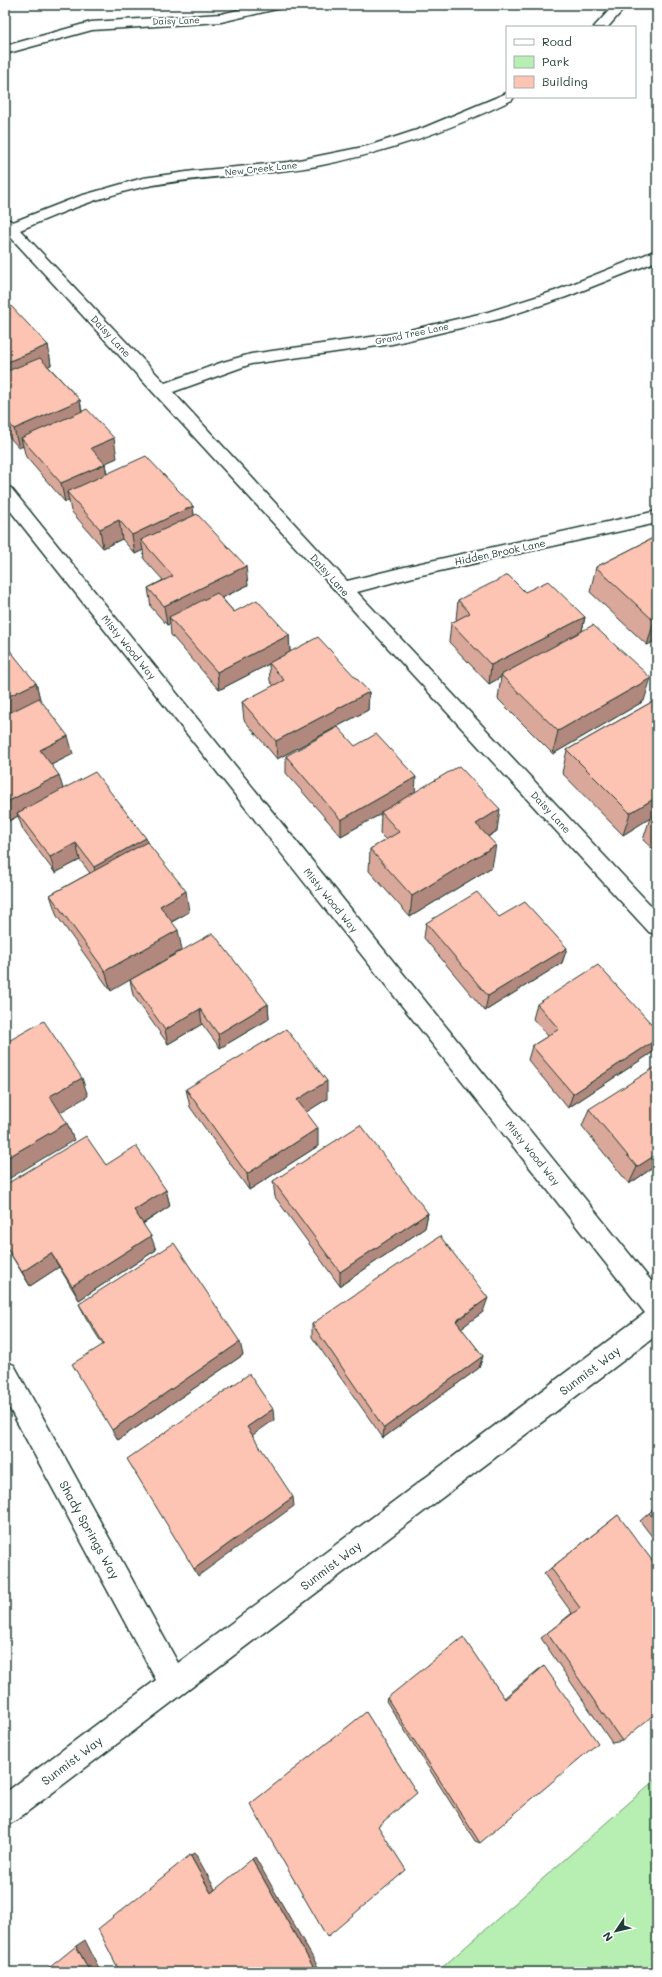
<svg xmlns="http://www.w3.org/2000/svg" width="662" height="1977" viewBox="0 0 662 1977" font-family="Mali,sans-serif">
<style>
.green{fill:#b7efb2;stroke:#6b9673}
.lines{fill:none;stroke-linecap:round;stroke-linejoin:round}
.minor-casing{stroke:#1f3d34;stroke-width:3}
.minor{fill:#fff;fill-rule:evenodd}
.wall{fill:#daa89a;stroke:#1f3d34}
.shaded-wall{fill:#b1887d;stroke:#1f3d34}
.building{fill:#fdc3b3;stroke:#1f3d34}
.labels{text-anchor:middle;stroke-width:4;stroke-linejoin:round;paint-order:stroke}
.far-street-label{font-size:9px;fill:#1f3d34;stroke:#fff}
.street-label{font-size:10px;fill:#1f3d34;stroke:#fff}
.near-street-label{font-size:12px;fill:#1f3d34;stroke:#fff}
</style>
<rect width="100%" height="100%" fill="#fff"/>
<filter id="ink" filterUnits="userSpaceOnUse"><feTurbulence type="fractalNoise" baseFrequency=".025" numOctaves="2"/><feDisplacementMap in="SourceGraphic" scale="8" xChannelSelector="R" yChannelSelector="G"/><feConvolveMatrix kernelMatrix="1 2 1 2 8 2 1 2 1" color-interpolation-filters="sRGB"/></filter>
<g filter="url(#ink)">
<!-- green -->
<path class="green" d="M657,1778V1972H437Z"/>
<g class="lines">
<!-- minor casing -->
<g class="minor-casing">
<path id="minor" d="M260,5H282L281,8L221,22L92,30L5,54V46L91,22L221,14Z
M614,5H627L608,27H594Z
M507,93V97H514L512,100C450,130 385,153 317,166C260,176 201,175 143,187C101,196 60,213 20,230L165,383L223,362L251,354L392,334L488,312L555,291L657,250V261L566,297L499,319L392,344L251,364L173,392L347,581L417,564L657,511V523L417,576L357,592L657,912V935L649,932L5,231V218L13,222L80,196L143,178L194,171L289,162L368,146L423,128Z
M5,486L11,488L657,1288V1335L15,1821L5,1826V1793L156,1680L5,1400V1361L14,1365L178,1663L645,1313L5,504Z"/>
</g>
<!-- minor -->
<use href="#minor" class="minor"/>
</g>
<!-- wall -->
<path class="wall" d="M5,307L48,345L51,365L48,366L80,400L82,412L117,458L105,463L107,474L193,506L194,516L248,585L222,598L234,612L289,635L290,652L369,692L368,710L277,759L244,720L242,702L274,686L270,681L269,664L219,690L171,635L170,624L167,625L151,607L148,588L163,580L144,559L143,550L135,554L122,539L103,548L71,511L69,501L65,502L26,457L23,446L19,448L5,432Z
M657,536V640L647,645L590,592L596,567Z
M525,592L585,617L582,631L644,701L553,754L498,699L501,677L489,684L449,642L451,623L457,620L456,619L458,600Z
M36,683L40,700L73,754L51,765L63,789L147,842L189,912L172,922L111,991L57,916L50,895L90,873L80,860L55,873L23,830L18,816L5,823Z
M657,699V853L643,840L650,818L623,835L562,773L567,750Z
M355,746L415,792L497,831L488,837L492,867L410,917L369,871L370,849L386,840L380,834L381,814L341,836L286,773V756Z
M426,923L567,948L562,963L485,1011L424,938Z
M130,980L268,1004L269,1019L220,1048L202,1024L168,1044L133,995Z
M537,1004L656,1050L568,1108L528,1060L532,1046L548,1036L533,1019Z
M186,1089L327,1099L306,1112L318,1146L249,1190L190,1107Z
M589,1109L657,1165L629,1184L582,1126Z
M106,1165L166,1190L170,1206L143,1224L156,1250L79,1300L59,1267L30,1286L5,1245Z
M273,1181L428,1213L425,1228L340,1286L275,1197Z
M79,1304L243,1355L118,1440L103,1345L86,1318Z
M483,1312L461,1328L483,1356L479,1368L383,1438L312,1337V1324Z
M657,1506V1543L640,1521Z
M618,1515L622,1741L612,1743L541,1638L572,1613L544,1574L551,1568Z
M544,1666L480,1843L475,1841L386,1701L387,1698H504L538,1670Z"/>
<!-- shaded-wall -->
<path class="shaded-wall" d="M48,345L51,365L5,384V363Z
M80,400L83,420L21,438L23,446L19,448L14,429Z
M114,438L117,458L95,468L91,448Z
M105,464L108,483L67,492L69,501L65,502L61,483Z
M193,506L195,525L141,540L143,550L135,554L132,535Z
M119,520L122,539L103,548L100,529Z
M246,566L248,585L173,622L169,617L170,624L167,625L164,606Z
M585,617L581,635L501,675V677L489,684L491,665Z
M657,619V640L647,645L654,621Z
M289,635L290,653L269,663V664L219,690L217,672Z
M651,678L644,701L553,754L558,731Z
M36,683L42,707L5,725V698Z
M369,692L368,710L277,759L276,741Z
M68,736L73,754L45,768L40,750Z
M59,775L64,792L17,813L18,816L5,823V803Z
M416,777L415,795L381,812V814L341,836V820Z
M657,797V814L623,835L630,813Z
M500,809L497,831L472,846L476,824Z
M146,838L150,855L98,883L94,867Z
M76,843L80,860L55,873L50,857Z
M496,845L492,867L410,917L412,896Z
M186,891L189,912L164,926L160,906Z
M178,930L182,950L111,991L105,971Z
M567,948L562,963L485,1011L488,996Z
M268,1004L269,1019L220,1048L218,1034Z
M200,1009L202,1024L168,1044L165,1030Z
M657,1039V1047L656,1050L568,1108L573,1094Z
M82,1078L88,1096L57,1114L50,1096Z
M327,1081V1099L297,1118V1100Z
M67,1123L74,1140L5,1181V1159Z
M318,1128V1146L249,1190L247,1174Z
M657,1154V1165L629,1184L637,1167Z
M166,1190L170,1206L139,1226L134,1210Z
M428,1213L425,1228L340,1286V1272Z
M151,1236L156,1250L79,1300L72,1286Z
M51,1253L59,1267L30,1286L22,1272Z
M488,1298L483,1312L453,1334L456,1321Z
M240,1342L243,1355L118,1440L112,1430Z
M483,1356L479,1368L383,1438L384,1428Z
M273,1409L274,1420L250,1437L247,1427Z
M293,1497L294,1506L198,1576L194,1569Z
M195,1853L215,1889L211,1893L190,1855Z
M255,1857L321,1972H316L252,1859Z
M85,1940L101,1972H90L76,1946Z"/>
<!-- building -->
<path class="building" d="M10,305L48,345L5,363V307Z
M40,358L80,400L14,429L5,418V372Z
M87,409L114,438L91,448L105,464L61,483L21,438Z
M146,456L193,506L132,535L119,520L100,529L67,492Z
M197,514L246,566L164,606L148,588L173,576L141,540Z
M657,536V619L654,621L596,567Z
M508,575L525,592L548,581L585,617L491,665L451,623L470,613L458,600Z
M217,593L234,612L257,600L289,635L217,672L169,617Z
M593,625L651,678L558,731L501,675Z
M318,637L369,692L276,741L242,702L284,680L269,663Z
M5,644L36,683L5,698Z
M39,698L68,736L40,750L59,775L5,803V715Z
M657,699V797L630,813L567,750Z
M338,727L355,746L376,734L416,777L341,820L286,756Z
M459,766L500,809L476,824L496,845L412,896L370,849L399,832L381,812Z
M95,772L146,838L94,867L76,843L50,857L17,813Z
M657,814V824L651,818Z
M147,842L186,891L160,906L178,930L105,971L50,895Z
M477,892L499,917L525,902L567,948L488,996L426,923Z
M213,933L268,1004L218,1034L200,1009L165,1030L130,980Z
M598,965L657,1030V1039L573,1094L532,1046L559,1029L537,1004Z
M44,1021L82,1078L50,1096L67,1123L5,1159V1043Z
M286,1029L327,1081L297,1100L318,1128L247,1174L186,1089Z
M657,1066V1154L637,1167L589,1109Z
M360,1125L428,1213L340,1272L273,1181Z
M86,1136L106,1165L136,1146L166,1190L134,1210L151,1236L72,1286L51,1253L22,1272L5,1245V1185Z
M440,1236L488,1298L456,1321L483,1356L384,1428L312,1324Z
M174,1243L240,1342L112,1430L72,1364L104,1344L79,1304Z
M249,1374L273,1409L247,1427L293,1497L194,1569L127,1459Z
M657,1506V1523L649,1513Z
M618,1515L657,1567V1712L622,1741L547,1633L580,1608L551,1568Z
M463,1637L505,1699L544,1666L598,1743L480,1843L387,1698Z
M366,1712L417,1793L378,1826L406,1870L327,1937L250,1804Z
M190,1855L211,1893L252,1859L316,1972H120L98,1929Z
M76,1946L90,1972H44Z"/>
</g>
<g class="labels">
<!-- far-street labels -->
<g class="far-street-label">
<text transform="translate(176 21) rotate(-2)" y="3">Daisy Lane</text>
<text transform="translate(261 169) rotate(-6)" y="3">New Creek Lane</text>
<text transform="translate(412 334) rotate(-12)" y="3">Grand Tree Lane</text>
</g>
<!-- street labels -->
<g class="street-label">
<text transform="translate(111 336) rotate(47)" y="4">Daisy Lane</text>
<text transform="translate(500 552) rotate(-12)" y="4">Hidden Brook Lane</text>
<text transform="translate(330 575) rotate(48)" y="4">Daisy Lane</text>
<text transform="translate(129 647) rotate(51)" y="4">Misty Wood Way</text>
<text transform="translate(551 812) rotate(47)" y="4">Daisy Lane</text>
<text transform="translate(331 900) rotate(51)" y="4">Misty Wood Way</text>
<text transform="translate(533 1153) rotate(51)" y="4">Misty Wood Way</text>
</g>
<!-- near-street labels -->
<g class="near-street-label">
<text transform="translate(590 1371) rotate(-37)" y="4">Sunmist Way</text>
<text transform="translate(89 1530) rotate(61)" y="4">Shady Springs Way</text>
<text transform="translate(331 1566) rotate(-37)" y="4">Sunmist Way</text>
<text transform="translate(72 1761) rotate(-37)" y="4">Sunmist Way</text>
</g>
</g>
<!-- margin -->
<rect width="662" height="1977" fill="none" stroke="#fff" stroke-width="20"/>
<rect x="10" y="10" width="642" height="1957" fill="none" stroke="#1f3d34" stroke-width="1.5" filter="url(#ink)"/>
<!-- legend -->
<rect x="506" y="26" width="130" height="72" fill="#ffffff" stroke="#a5b1ae"/>
<rect x="514" y="39" width="20" height="6" fill="#ffffff" stroke="#a5b1ae"/>
<text x="542" y="46" font-size="12" fill="#1f3d34">Road</text>
<rect x="514" y="56" width="20" height="12" fill="#b7efb2" stroke="#a5b1ae"/>
<text x="542" y="66" font-size="12" fill="#1f3d34">Park</text>
<rect x="514" y="76" width="20" height="12" fill="#fdc3b3" stroke="#a5b1ae"/>
<text x="542" y="86" font-size="12" fill="#1f3d34">Building</text>
<!-- north arrow -->
<g transform="translate(616 1931) rotate(235)" stroke="#ffffff" stroke-width="3" paint-order="stroke">
<path d="M0-3L7 15L0 10L-7 15Z" fill="#1f3d34"/>
<text y="-6" font-size="11" font-weight="bold" text-anchor="middle" fill="#1f3d34">N</text>
</g>
</svg>
